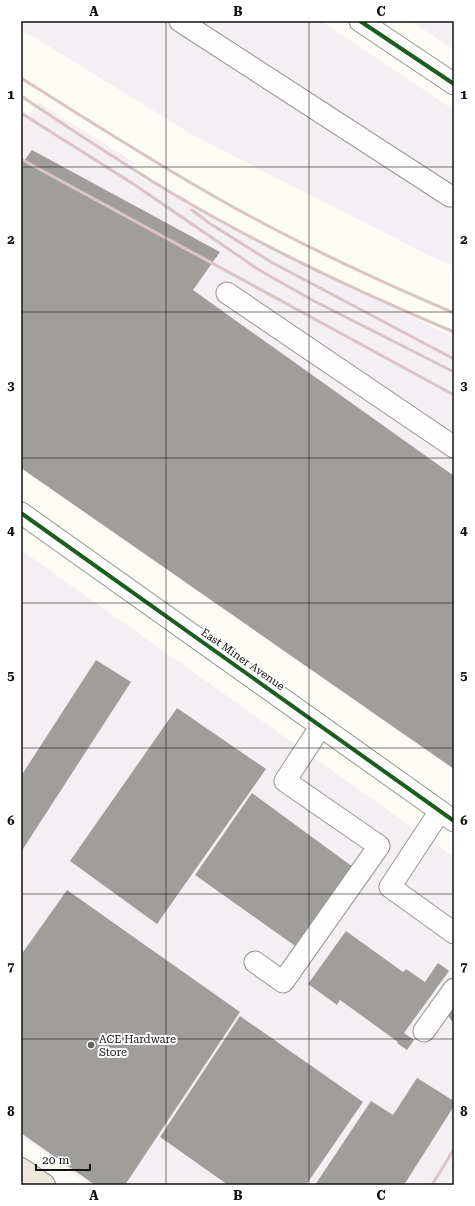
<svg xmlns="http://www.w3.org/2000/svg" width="475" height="1206" viewBox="0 0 475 1206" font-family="'Roboto Serif',serif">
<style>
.industrial{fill:#f4eff2}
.building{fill:#a09e9b}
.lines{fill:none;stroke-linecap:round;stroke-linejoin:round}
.minor-casing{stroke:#969694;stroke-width:23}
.major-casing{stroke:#848381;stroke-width:24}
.minor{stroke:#fffefe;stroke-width:21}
.major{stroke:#ede9da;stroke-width:22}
.rail{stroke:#d9c5c5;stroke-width:3}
.cycleway-casing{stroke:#fff;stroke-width:6}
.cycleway{stroke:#1b5e20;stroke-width:4}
.grid{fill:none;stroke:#101010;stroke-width:1;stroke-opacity:0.55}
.poi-dot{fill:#636260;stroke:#fff;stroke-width:1.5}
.labels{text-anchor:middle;stroke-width:4;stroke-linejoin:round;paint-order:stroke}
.street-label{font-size:11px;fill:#101010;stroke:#fff}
.poi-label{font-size:11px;fill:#101010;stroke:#fff;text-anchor:start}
.neatline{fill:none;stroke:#101010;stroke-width:1.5}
.grid-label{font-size:13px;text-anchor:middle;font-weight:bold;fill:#101010}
</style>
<rect width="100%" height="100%" fill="#fcfbf6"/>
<!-- industrial -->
<path class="industrial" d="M21,21H321L454,110V266L430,256L191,134L21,29Z
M411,21H454V50Z
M38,102L135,163L129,171L271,246L454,338V769L21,468V110L29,115Z
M21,550L454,857V1173L447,1185H90L21,1136Z"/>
<!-- building -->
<path class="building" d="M32,150L220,252L193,290L454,476V769L21,468V165Z
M96,660L131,682L21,852V776Z
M177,708L266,769L157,924L70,861Z
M252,793L357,870L301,950L195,875Z
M67,890L240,1012L125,1185H95L21,1133V955Z
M346,931L403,972L406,969L425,982L438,963L449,971L404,1033L414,1040L407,1050L397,1043L398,1042L340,1000L337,1005L308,984Z
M454,1007V1024L446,1013Z
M240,1016L363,1102L306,1185H228L160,1137Z
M417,1078L454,1101V1106L404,1185H315L371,1101L393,1115Z"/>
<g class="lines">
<!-- minor casing -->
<g class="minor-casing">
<path id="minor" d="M180,21L450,196
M360,21L454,84
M227,293L454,447
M21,513L454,821
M440,811L390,887L454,933
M255,962L283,982L379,846L285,781L321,726
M424,1031L454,989"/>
</g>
<!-- major casing -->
<g class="major-casing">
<path id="major" d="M21,1169L44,1185"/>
</g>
<!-- minor -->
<use href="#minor" class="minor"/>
<!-- major -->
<use href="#major" class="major"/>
<!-- rail -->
<path class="rail" d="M21,78C86,119 150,160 217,198C293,241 374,279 454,313
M21,96C74,131 127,167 182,199C269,250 361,293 454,332
M21,113L135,185L259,270L314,301L454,372
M21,159L454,395
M192,210L209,223L271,262L454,359
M432,1185L454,1149"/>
<!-- cycleway casing -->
<g class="cycleway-casing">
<path id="cycleway" d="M360,21L454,84
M21,513L454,821"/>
</g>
<!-- cycleway -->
<use href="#cycleway" class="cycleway"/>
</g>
<!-- grid -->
<path class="grid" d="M166,21V1185M309,21V1185M21,167H454M21,312H454M21,458H454M21,603H454M21,748H454M21,894H454M21,1039H454"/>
<!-- markers -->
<circle class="poi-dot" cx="91" cy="1045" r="4"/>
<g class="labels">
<!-- street labels -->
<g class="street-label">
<text transform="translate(243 659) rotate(35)" y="4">East Miner Avenue</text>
</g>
<!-- poi labels -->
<g class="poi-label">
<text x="99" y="1043">ACE Hardware<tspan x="99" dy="13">Store</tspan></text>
</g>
</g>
<!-- border -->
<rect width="475" height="1206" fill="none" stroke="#ffffff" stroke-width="44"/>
<!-- scale -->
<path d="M36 1164v6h54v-6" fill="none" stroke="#101010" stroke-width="2"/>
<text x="42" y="1164" font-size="12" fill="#101010" stroke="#ffffff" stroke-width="3" paint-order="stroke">20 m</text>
<rect x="22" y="22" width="431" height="1162" class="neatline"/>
<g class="grid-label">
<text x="94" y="16">A</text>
<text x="238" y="16">B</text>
<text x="381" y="16">C</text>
<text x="11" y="99">1</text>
<text x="464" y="99">1</text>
<text x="11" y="244">2</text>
<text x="464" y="244">2</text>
<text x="11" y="390">3</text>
<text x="464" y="390">3</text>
<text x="11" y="535">4</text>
<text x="464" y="535">4</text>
<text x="11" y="680">5</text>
<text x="464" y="680">5</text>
<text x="11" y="825">6</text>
<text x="464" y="825">6</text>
<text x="11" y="971">7</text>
<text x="464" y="971">7</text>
<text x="11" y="1116">8</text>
<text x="464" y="1116">8</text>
<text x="94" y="1200">A</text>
<text x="238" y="1200">B</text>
<text x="381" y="1200">C</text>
</g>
</svg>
